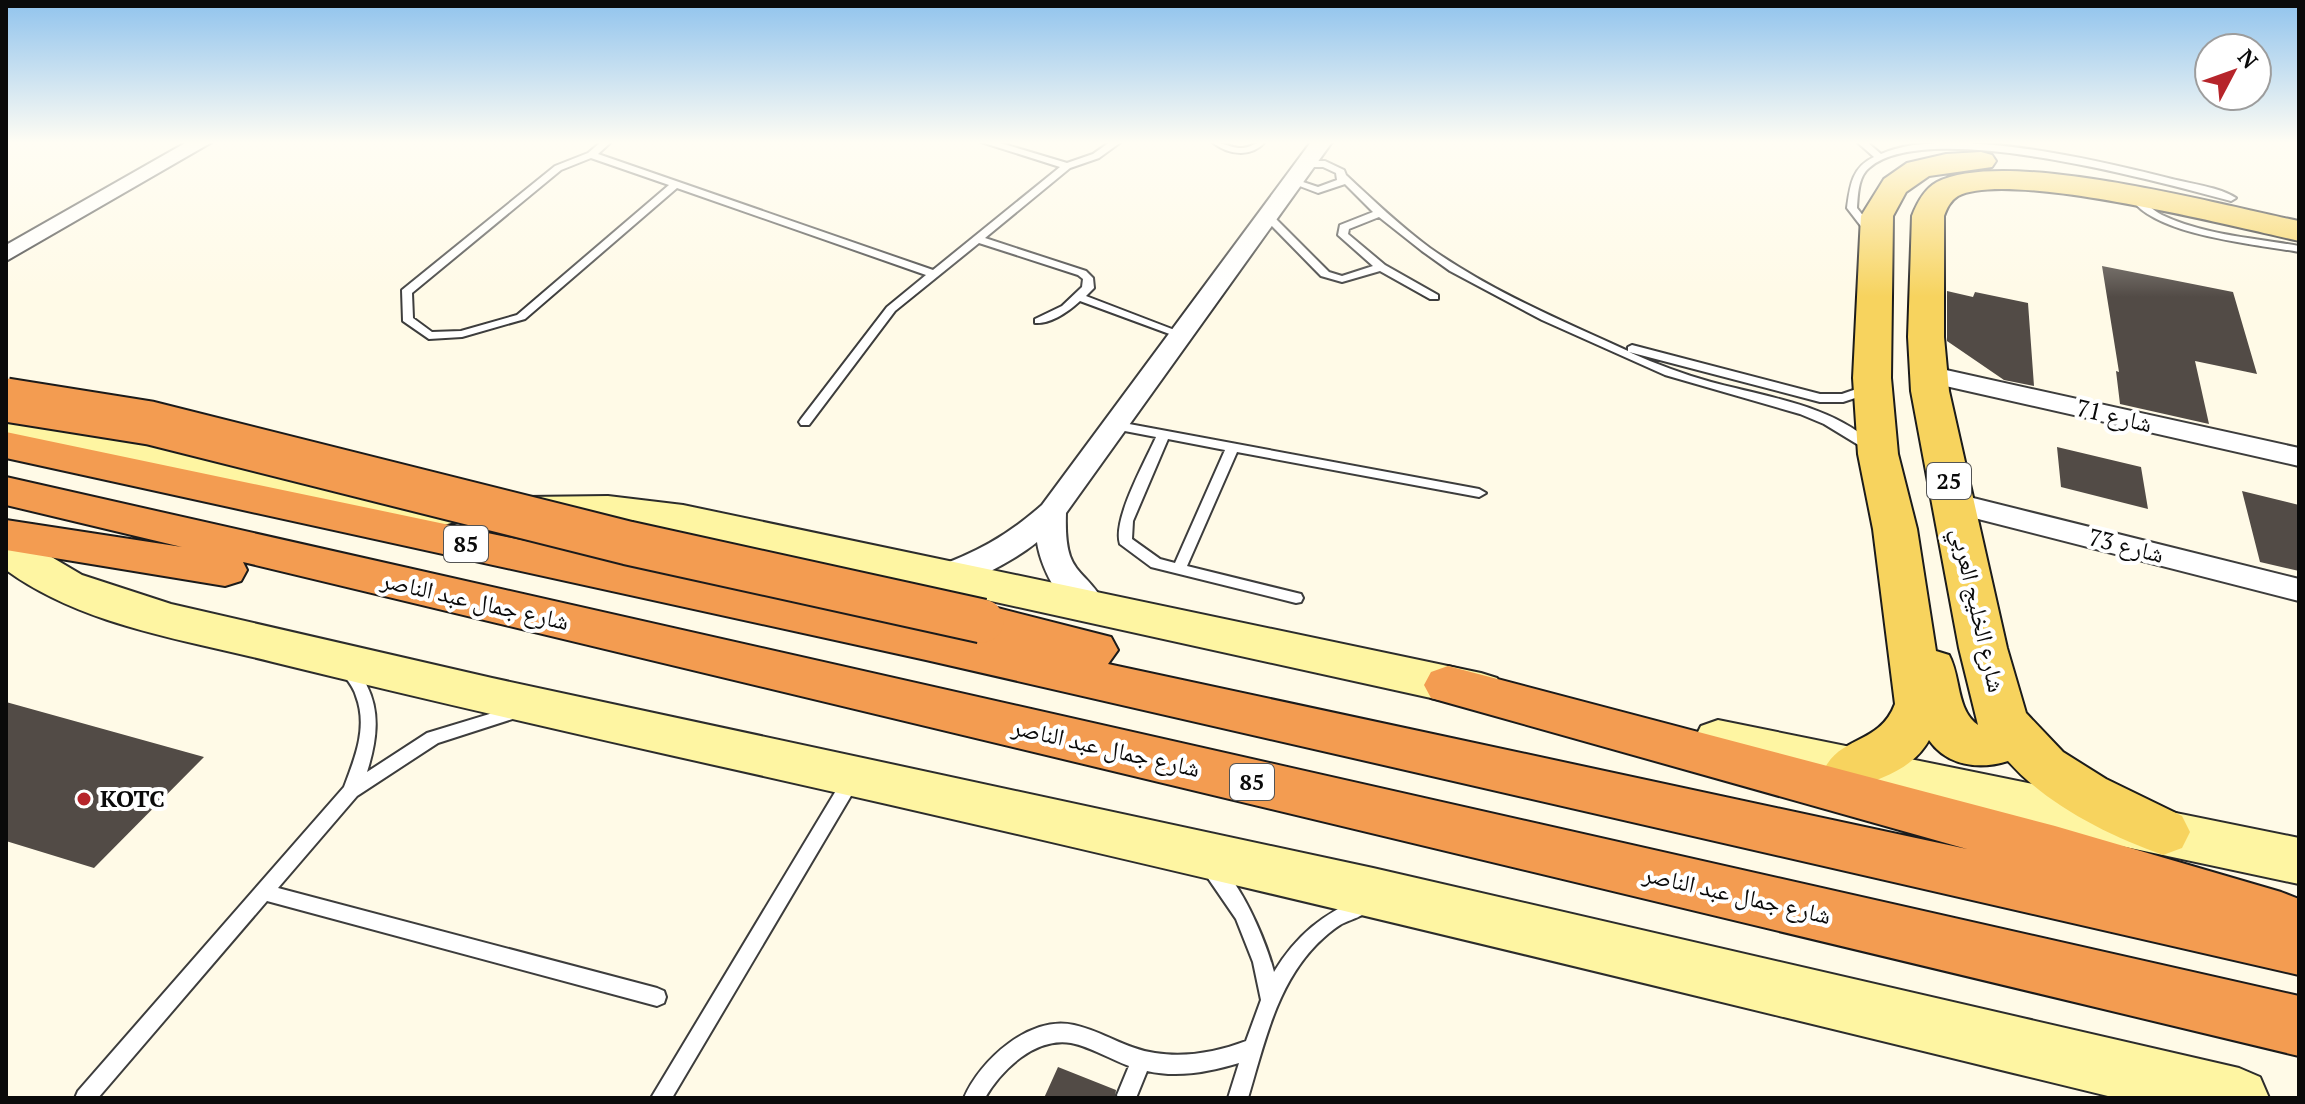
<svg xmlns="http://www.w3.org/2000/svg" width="2305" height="1104" viewBox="0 0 2305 1104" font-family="'PT Serif','Noto Naskh Arabic',serif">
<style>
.building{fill:#524b46}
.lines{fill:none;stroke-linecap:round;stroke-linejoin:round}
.lane-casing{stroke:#3d3d3d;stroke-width:4}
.street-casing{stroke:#3d3d3d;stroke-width:4}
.secondary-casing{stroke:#2c2c2c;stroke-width:4}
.primary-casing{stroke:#1b1b1b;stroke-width:4}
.highway-casing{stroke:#1b1b1b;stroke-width:4}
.lane{fill:#fff;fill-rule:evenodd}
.street{fill:#fff;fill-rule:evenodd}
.secondary{fill:#fef5a2;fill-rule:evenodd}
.primary{fill:#f7d35e;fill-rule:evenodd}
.highway{fill:#f39c51;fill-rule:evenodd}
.highway-bridge-casing{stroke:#1b1b1b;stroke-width:47;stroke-linecap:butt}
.highway-bridge{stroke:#f39c51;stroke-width:43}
.poi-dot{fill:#b6252b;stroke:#fff;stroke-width:3}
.labels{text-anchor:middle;stroke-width:8;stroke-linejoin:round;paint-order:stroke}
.shield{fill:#fff;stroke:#545454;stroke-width:2}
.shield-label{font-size:22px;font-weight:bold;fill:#0a0a0a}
.street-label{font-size:24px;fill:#0a0a0a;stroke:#fff}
.poi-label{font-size:24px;font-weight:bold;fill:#0a0a0a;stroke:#fff;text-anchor:start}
</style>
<rect width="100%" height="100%" fill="#fffae7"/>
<!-- building -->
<path class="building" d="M2102,266L2233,292L2257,374L2195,361L2209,424L2120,404L2116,371L2119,372Z
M1947,291L1973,297L1975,292L2028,303L2034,386L2004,380L1947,341Z
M2057,447L2141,467L2148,509L2061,487Z
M2242,491L2299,505V571L2260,562Z
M6,702L204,757L94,868L6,841Z
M1058,1067L1116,1090L1115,1098H1044Z"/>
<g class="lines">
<!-- lane casing -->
<g class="lane-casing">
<path id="lane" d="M601,142H611L598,154L933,270L1060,167L981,142H997L1067,163L1093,154L1110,142H1121L1099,158L1070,168L985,238L1086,271L1093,278L1094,288L1086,296L1185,334L1183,336H1175L1080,301C1068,312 1051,324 1035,323V319L1062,306L1082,287L1083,279L1078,275L979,243L895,311L809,425H801L799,422L801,419L887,307L926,275L677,188L525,319L462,337L429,339L403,321L402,290L555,166L588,153ZM591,158L669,185L517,315L461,331L432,332L413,318L412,293L561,170Z
M1212,142C1222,142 1229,147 1239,148C1249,149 1255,142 1265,142C1251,158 1228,155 1212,142Z
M1857,142H1867L1881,154C1946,124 2102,161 2172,179C2192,184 2219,187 2236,198L2231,201C2160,182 1927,117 1869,168C1858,177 1858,195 1857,208L1876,232L1871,235L1867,234L1847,208C1850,186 1852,167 1874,157Z
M1325,161L1344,170L1346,175C1373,200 1400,226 1430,248C1491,291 1560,320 1628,351V347L1632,345L1820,394H1842L1868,385H1876L1878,388L1876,391L1843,402H1820L1629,352C1656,364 1683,374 1711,382C1762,396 1839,406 1876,448L1870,452L1824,424L1800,414L1665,375L1542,320L1450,271L1422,251L1379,217L1349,229L1348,234L1385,265L1438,295V299H1430L1380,271L1342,282L1321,276L1263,217L1272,215L1329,272L1342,276L1373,266L1338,235L1340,225L1373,212L1345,184L1318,193L1289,182L1294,179L1318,187L1337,180L1336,173L1323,167H1307L1302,164L1307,161Z
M2137,197C2146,202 2152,210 2162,215C2204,235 2254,238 2299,246V252C2255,244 2159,236 2132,200Z
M1113,421L1479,489L1486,493L1479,497L1237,452L1187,566L1301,594L1303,598L1301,602L1296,603L1151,567L1120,544C1112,520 1145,462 1156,437L1109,428L1107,425L1109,422ZM1168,439L1225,450L1175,563L1160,559L1132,539L1133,521Z
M347,663C357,667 363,677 367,686C381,714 376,743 367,772L427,733L516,706L522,708L524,712L522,716L438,743L357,796L278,888L657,988L664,991L666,997L664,1003L657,1006L267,901L98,1098H75L78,1091L344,787C355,758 368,727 356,696C353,685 345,678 339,669L342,665Z
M852,772L858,774L860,779L858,784L672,1098H651L846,774Z
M1210,860C1238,871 1267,944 1274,972C1296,936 1323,913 1362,898L1368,900L1371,906C1366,917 1350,919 1340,925C1332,930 1323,938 1316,945C1276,986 1264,1045 1248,1098H1228L1239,1063C1209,1072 1178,1078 1147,1071L1136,1098H1118L1117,1095L1129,1066C1110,1059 1091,1047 1071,1043C1035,1037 1001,1070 985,1098H964C980,1060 1030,1015 1074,1025C1102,1031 1126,1049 1155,1053C1186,1058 1217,1052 1246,1041L1261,1000L1253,962L1236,919L1201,868L1204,863Z"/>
</g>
<!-- street casing -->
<g class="street-casing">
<path id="street" d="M187,142H212L6,261V245Z
M1311,142H1332L1066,513C1064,578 1082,563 1108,608L1103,616C1069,627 1041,571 1037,542C1015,560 958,593 930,585L926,577L930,569C974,554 1007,536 1042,505Z
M1928,366L2299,448V466L1919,380L1915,374Z
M1953,493L2299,579V601L1943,510L1939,503L1943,496Z"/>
</g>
<!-- secondary casing -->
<g class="secondary-casing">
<path id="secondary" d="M6,412L347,484L444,497L458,501L464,511L458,521L444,525L347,512L6,436Z
M608,496L683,505L1481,673L1497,678L1504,691L1497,704L1481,709L683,533L608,524L526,525L512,521L506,511L512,501L526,497Z
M6,534L21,539L82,575L171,604L492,678L1373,868L2239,1068L2260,1077L2269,1098H2116C1648,984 1180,869 710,764C564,731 419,698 273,662C183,639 83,626 6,570Z
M1718,720L2299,838V884L1718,760L1701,754L1694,740L1701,726Z"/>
</g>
<!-- primary casing -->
<g class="primary-casing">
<path id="primary" d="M1981,152L1992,155L1996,161L1992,167L1929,176L1906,192L1893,216L1891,378L1898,454L1917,529L1936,651L1949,655C1961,677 1956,710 1978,725L1959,648L1911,391L1908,337L1912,216C1917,203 1924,189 1937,182C2006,147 2220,205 2299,221V241C2236,227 2008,169 1958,196C1950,201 1947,208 1944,216V337L1949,391L2007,648L2026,713L2063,752L2106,779L2182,816L2190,832L2182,848L2163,855C2107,835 2047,805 2008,761C1979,770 1947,766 1929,740C1913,769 1881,779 1851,789L1833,783L1825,768C1841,736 1880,744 1895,704L1873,529L1858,454L1853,378L1861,216L1884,179L1907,163L1946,154Z"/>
</g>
<!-- highway casing -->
<g class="highway-casing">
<path id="highway" d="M6,432L965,633L959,621L966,609L982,604L1111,637L1118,650L1108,664L1967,849L1431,698L1424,685L1431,672L1448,666L2055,826L2281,892L2299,899V975L926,660L6,458Z
M6,477L2299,996V1056L243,562L247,570L241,581L225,586L6,550V520L182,547L6,505Z"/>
</g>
<!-- lane -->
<use href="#lane" class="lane"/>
<!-- street -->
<use href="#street" class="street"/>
<!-- secondary -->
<use href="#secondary" class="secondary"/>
<!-- primary -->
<use href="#primary" class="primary"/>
<!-- highway -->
<use href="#highway" class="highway"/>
<!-- highway-bridge casing -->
<g class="highway-bridge-casing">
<path id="highway-bridge" d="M6,400L150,423L628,543L982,621"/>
</g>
<!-- highway-bridge -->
<use href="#highway-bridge" class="highway-bridge"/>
</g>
<!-- sky -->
<linearGradient id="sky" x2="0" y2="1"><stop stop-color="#90c3ed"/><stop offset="0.48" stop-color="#fffdf4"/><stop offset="1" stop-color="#fffdf4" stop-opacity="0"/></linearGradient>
<rect width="2305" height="297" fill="url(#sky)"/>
<!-- markers -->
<circle class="poi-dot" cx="84" cy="799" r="8"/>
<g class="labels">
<!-- shield labels -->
<g class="shield">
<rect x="1927" y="463" width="44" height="36" rx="6"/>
<rect x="444" y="526" width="44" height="36" rx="6"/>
<rect x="1230" y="764" width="44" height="36" rx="6"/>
</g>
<g class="shield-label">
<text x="1949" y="489">25</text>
<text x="466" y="552">85</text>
<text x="1252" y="790">85</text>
</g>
<!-- street labels -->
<g class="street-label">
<text transform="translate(2114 416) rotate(13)" y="8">شارع 71</text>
<text transform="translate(2126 546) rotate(14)" y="8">شارع 73</text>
<text transform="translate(475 601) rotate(13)" y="8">شارع جمال عبد الناصر</text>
<text transform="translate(1978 610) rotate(77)" y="8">شارع الخليج العربي</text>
<text transform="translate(1106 748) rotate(13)" y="8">شارع جمال عبد الناصر</text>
<text transform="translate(1737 895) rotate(13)" y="8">شارع جمال عبد الناصر</text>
</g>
<!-- poi labels -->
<g class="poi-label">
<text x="100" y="807">KOTC</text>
</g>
</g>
<!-- border -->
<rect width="2305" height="1104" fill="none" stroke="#0a0a0a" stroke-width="16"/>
<!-- north arrow -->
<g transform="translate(2233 72) rotate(49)"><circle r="38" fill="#ffffff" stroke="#9d9d9d" stroke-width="2"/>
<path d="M0-6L14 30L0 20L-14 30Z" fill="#b6252b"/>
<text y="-12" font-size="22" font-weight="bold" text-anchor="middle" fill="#0a0a0a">N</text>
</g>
</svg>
